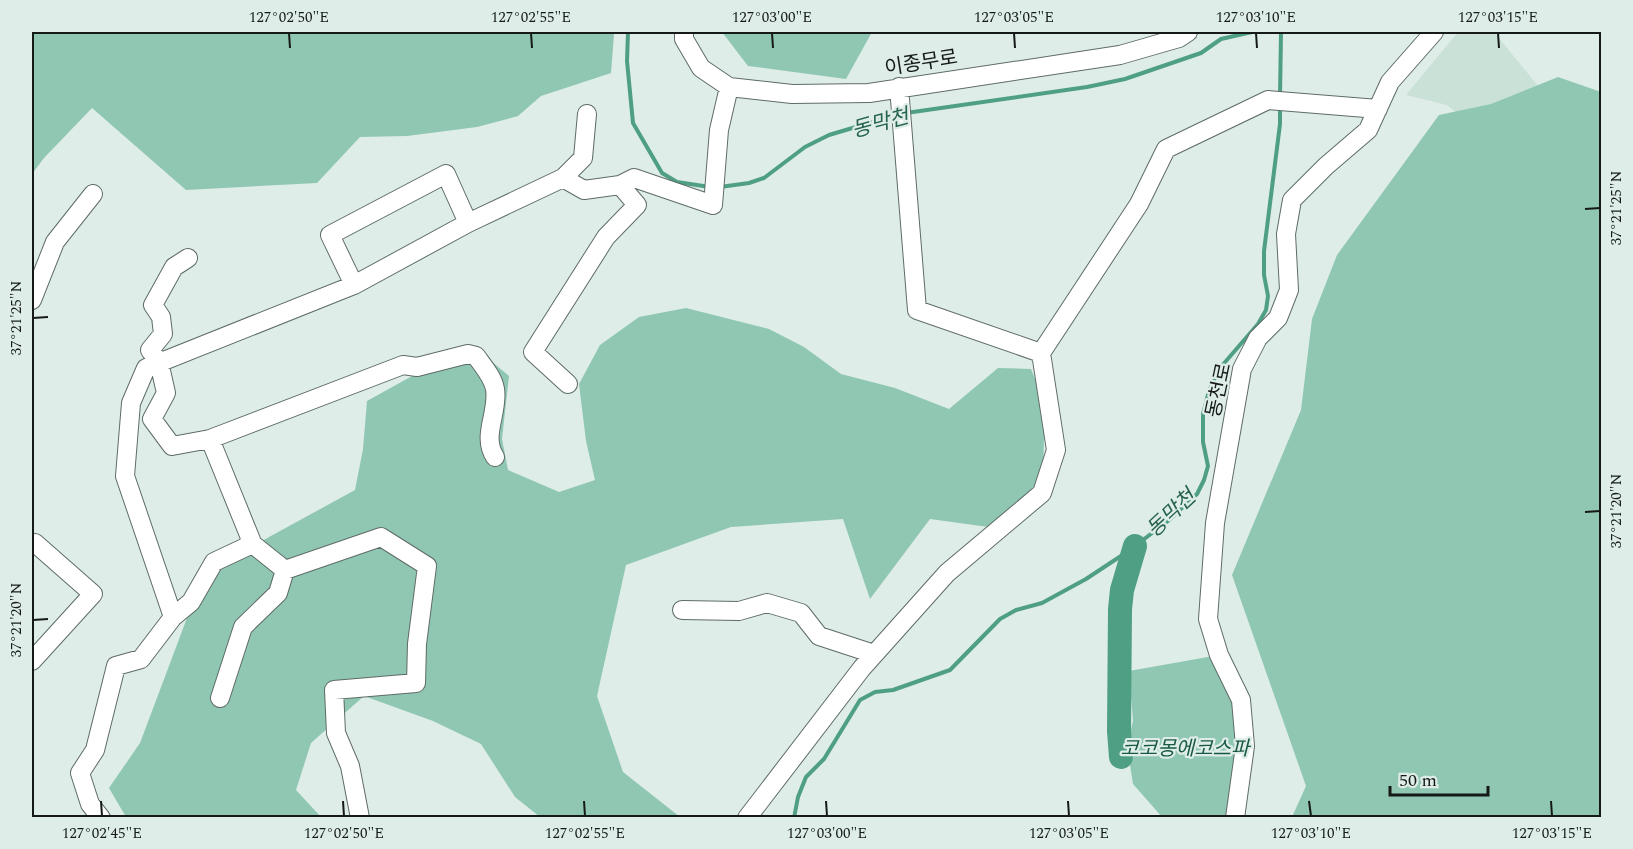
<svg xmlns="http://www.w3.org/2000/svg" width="1633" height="849" viewBox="0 0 1633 849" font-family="Spectral,'Noto Sans KR',serif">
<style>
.built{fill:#cae1d8}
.green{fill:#90c7b3}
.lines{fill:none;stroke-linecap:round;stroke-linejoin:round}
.stream{stroke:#4f9f84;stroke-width:4}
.river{stroke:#4f9f84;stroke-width:24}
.minor-casing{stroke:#5e6b66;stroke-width:20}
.minor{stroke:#fff;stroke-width:18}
.ticks{fill:none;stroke:#151a18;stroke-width:2}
.labels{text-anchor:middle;stroke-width:4.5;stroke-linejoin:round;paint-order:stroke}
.street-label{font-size:20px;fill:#151a18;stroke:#deede7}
.park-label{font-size:20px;font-style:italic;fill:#185845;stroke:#deede7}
.water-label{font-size:21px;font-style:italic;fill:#256350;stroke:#deede7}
.neatline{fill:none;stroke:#151a18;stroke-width:2}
.ticks-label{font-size:15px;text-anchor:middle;fill:#151a18}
</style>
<rect width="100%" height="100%" fill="#deede7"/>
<!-- built -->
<path class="built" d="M1458,32H1494L1543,92L1481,133L1447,105L1406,95Z"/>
<!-- green -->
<path class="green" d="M32,32H614V35L611,73L541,96L518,116L477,127L407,136L360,137L317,183L186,190L92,108L44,158L32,174Z
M722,32H872L846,79L748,66Z
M1558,77L1601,92V817H1292L1306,786L1232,575L1301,410L1312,319L1337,255L1439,115L1491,104Z
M686,308L769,329L804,347L841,374L895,388L949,409L998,368L1031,369L1045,403L1043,474L1003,529L930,519L870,599L843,519L731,527L626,565L597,696L623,772L680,817H540L515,797L481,744L433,721L364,696L311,743L296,790L321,817H126L109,788L140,743L187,618L227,560L355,490L363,449L367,401L432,365L490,360L509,376L502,439L508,470L559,492L595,480L586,441L579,384L600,345L639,317Z
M1219,655L1245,746L1235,817H1162L1133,784L1127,746L1133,721L1129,671Z"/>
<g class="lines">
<!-- stream -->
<path class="stream" d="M628,32L627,61L633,123L662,173L677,182L710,187
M1280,97L1281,32
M906,113L1087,87L1125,79L1201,53L1221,39L1252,32
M720,187L749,183L764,178L805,147L829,135L896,115
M794,818L798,797L806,777L824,759L860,700L875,692L893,690L950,670L1000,619L1016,610L1042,603L1086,579L1127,552L1168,521L1197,494L1204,480L1208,466L1203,442V414L1209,391L1220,368L1258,324L1266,310L1268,296L1264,275V251L1280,124V108"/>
<!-- river -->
<path class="river" d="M1121,757L1119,731L1120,609L1122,590L1135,546"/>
<!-- minor casing -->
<g class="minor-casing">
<path id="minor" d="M684,32V39L701,68L729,87L792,94L869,93L1120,55L1179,38L1188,32
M899,87L917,310L1041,353
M563,178L583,158L587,114
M620,185L634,178L713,205L719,130L729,87
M188,258L174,267L153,305L161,317L163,334L150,350L159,362L166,393L152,419L172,446L210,439
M354,285L330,235L446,174L468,223
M32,300L55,242L93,194
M250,542L285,570L381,537L427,566L417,644L416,683L334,690L336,733L350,766L360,818
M32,544L35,543L93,594L32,661
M682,610L739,611L767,603L801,613L819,636L874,654
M173,617L191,602L214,562L246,547L251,540L210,439L403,365L417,367L468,354L476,356C483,366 493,377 495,389C499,412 481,436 495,457
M220,698L243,627L278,593L285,570
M101,818L90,804L80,773L95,750L116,666L141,659L173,617L125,476L131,403L146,368L354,285L468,223L563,178L584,190L620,185L637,205L606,237L533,352L568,384
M747,818L862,668L947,573L1042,493L1056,450L1041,353L1139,204L1166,149L1268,100L1378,109
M1235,818L1245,746L1241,700L1219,655L1208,619L1215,523L1242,369L1258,338L1278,318L1289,290L1286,234L1292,200L1326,166L1368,130L1390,82L1434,32"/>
</g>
<!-- minor -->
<use href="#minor" class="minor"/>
</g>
<!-- ticks -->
<path class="ticks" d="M289,33L290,48M531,33L532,48M772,33L773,48M1014,33L1015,48M1256,33L1257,48M1498,33L1499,48M1585,209L1600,208M33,318L48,317M1585,512L1600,511M33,620L48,619M101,801L102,816M343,801L344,816M584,801L585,816M826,801L827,816M1068,801L1069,816M1309,801L1311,816M1551,801L1552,816"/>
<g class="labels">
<!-- street labels -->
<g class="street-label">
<text transform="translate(921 62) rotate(-9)" y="7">이종무로</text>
<text transform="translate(1218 390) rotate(-78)" y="7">동천로</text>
</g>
<!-- park labels -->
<g class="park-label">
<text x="1185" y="755">코코몽에코스파</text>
</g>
<!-- water labels -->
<g class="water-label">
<text transform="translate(880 123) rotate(-15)" y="7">동막천</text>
<text transform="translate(1171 513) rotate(-43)" y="7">동막천</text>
</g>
</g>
<!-- border -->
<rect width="1633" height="849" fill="none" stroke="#deede7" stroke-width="66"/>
<!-- scale -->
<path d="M1390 786v9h98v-9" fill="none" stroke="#151a18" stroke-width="3"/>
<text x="1399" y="786" font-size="18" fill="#151a18" stroke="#deede7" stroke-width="4.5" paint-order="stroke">50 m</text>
<rect x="33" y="33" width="1567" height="783" class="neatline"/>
<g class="ticks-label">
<text x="289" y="22">127°02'50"E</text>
<text x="531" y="22">127°02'55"E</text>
<text x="772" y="22">127°03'00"E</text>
<text x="1014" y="22">127°03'05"E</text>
<text x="1256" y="22">127°03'10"E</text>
<text x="1498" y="22">127°03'15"E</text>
<text transform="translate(1616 208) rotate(-90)" y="5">37°21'25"N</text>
<text transform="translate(16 318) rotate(-90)" y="5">37°21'25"N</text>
<text transform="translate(1616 511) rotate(-90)" y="5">37°21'20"N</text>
<text transform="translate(16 620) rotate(-90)" y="5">37°21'20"N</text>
<text x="102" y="838">127°02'45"E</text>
<text x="344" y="838">127°02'50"E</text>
<text x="585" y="838">127°02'55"E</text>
<text x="827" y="838">127°03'00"E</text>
<text x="1069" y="838">127°03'05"E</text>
<text x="1311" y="838">127°03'10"E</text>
<text x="1552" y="838">127°03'15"E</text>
</g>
</svg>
